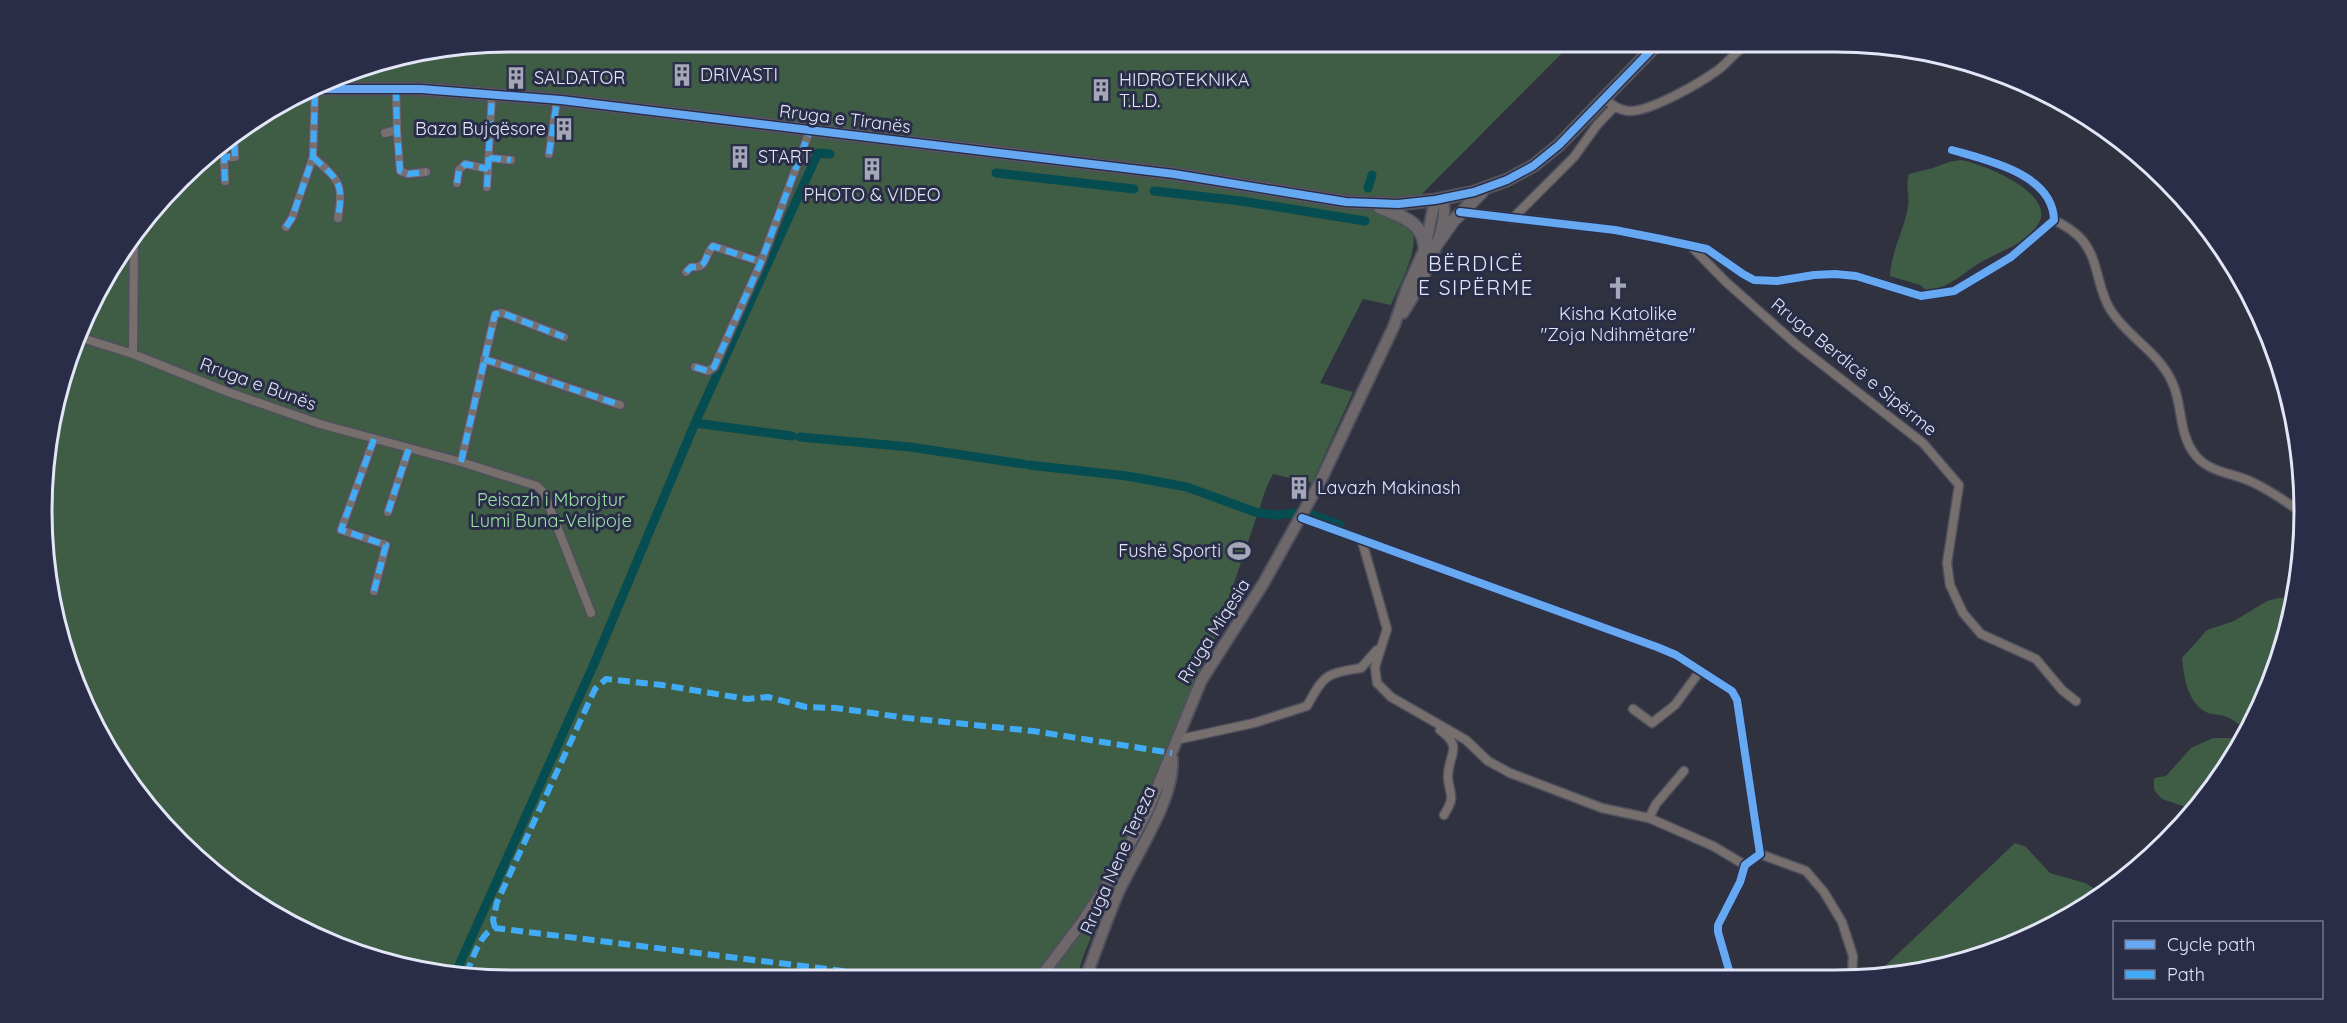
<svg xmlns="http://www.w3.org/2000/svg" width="2347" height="1023" viewBox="0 0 2347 1023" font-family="Quicksand,sans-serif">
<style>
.green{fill:#3f5c45}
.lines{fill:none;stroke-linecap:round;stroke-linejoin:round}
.canal{stroke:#054d51;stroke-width:9}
.street-casing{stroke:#4e505c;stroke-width:11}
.secondary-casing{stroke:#4e505c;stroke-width:14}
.primary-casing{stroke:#4e505c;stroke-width:15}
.street{stroke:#776f6e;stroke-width:8}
.secondary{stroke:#6f686b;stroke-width:10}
.primary{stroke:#6c676b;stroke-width:12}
.quiet{stroke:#42abf6;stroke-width:6;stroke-dasharray:12 6;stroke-linecap:butt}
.cycleway-casing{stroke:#292d47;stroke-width:11}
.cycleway{stroke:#66a8f1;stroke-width:8}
.labels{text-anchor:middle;stroke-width:6;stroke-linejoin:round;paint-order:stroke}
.poi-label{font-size:18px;fill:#e2e6f7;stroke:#292d47;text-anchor:start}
.street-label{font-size:18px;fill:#e2e6f7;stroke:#292d47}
.park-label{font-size:18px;fill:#9ae2a4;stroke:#292d47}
.quarter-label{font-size:21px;letter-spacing:1.5px;fill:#e2e6f7;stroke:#292d47}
.rim{fill:none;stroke:#e2e6f7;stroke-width:3}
</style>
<rect width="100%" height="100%" fill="#303240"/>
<!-- green -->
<path class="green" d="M512,42H1573L1408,208L1400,225C1433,226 1397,290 1391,305L1363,299L1320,383L1353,392L1312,483L1273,474L1267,486L1200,683L1146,801L1083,957L1076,979L512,981L360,956L277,918L202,865L105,746L67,663L46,573L51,420L105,276L202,158L277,105L360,67Z
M1961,160C1983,164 2060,194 2037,226C2026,243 2001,251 1983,261C1962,273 1953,286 1927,291L1920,285L1890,276C1891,252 1904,230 1908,207C1910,196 1905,184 1909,174L1933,168L1949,162Z
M2279,598H2295L2280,663L2248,728C2239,726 2235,720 2227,717C2221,714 2213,715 2208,713C2187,704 2184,676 2182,658L2207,630L2234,621L2267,601Z
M2213,738H2243L2226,773L2192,809L2162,799L2154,790V778L2166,776L2191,748Z
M2015,843L2026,847L2050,873L2085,883L2104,894L2015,945L1897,977H1889L1885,966Z"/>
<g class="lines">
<!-- canal -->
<path class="canal" d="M996,173L1134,189
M1368,188L1372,175
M1154,191L1241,201L1365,221
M695,423L792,436
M800,437L910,447L1023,464
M1029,465L1127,476L1187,487L1255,512L1276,515L1304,512L1340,525
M456,972L594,664L695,423L818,153L830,154"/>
<!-- street casing -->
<g class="street-casing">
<path id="street" d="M396,89L397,130L400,171L408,174L426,172
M1604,98C1612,105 1618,110 1629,111C1650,112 1700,83 1718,70C1734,58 1737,45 1760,42
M385,133L397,130
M549,154L557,100
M313,157C339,181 344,182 338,218
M489,158L511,160
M225,181L224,157H235L234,135
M457,183L459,170L465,164L488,169
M487,187L492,94
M1461,212L1615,230L1661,239L1707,249L1743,274L1754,280L1777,281L1814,275L1835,274L1856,276L1921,296L1954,291L2011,257L2054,220C2053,174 1987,160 1952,150
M1512,219L1574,157L1597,125L1614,107
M2054,220C2064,225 2076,232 2083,241C2099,261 2097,288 2110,309C2127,337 2158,351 2172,382C2183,405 2178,430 2193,452C2207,473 2231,472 2252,482C2271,491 2287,502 2303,514
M286,227L292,218L313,157L315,89
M1691,246L1725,281L1796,344L1923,443L1959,485L1947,563L1950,585L1963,613L1981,634L2036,659L2062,690L2076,701
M686,272L691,267C709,268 703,257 713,246L761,262
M82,338L133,354L228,392L320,424L461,462L537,486L544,493L591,613
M133,354L134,242
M484,359L620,405
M695,367L708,371L714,367L761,262L810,130
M461,462L495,314L502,313L564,337
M388,512L409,448
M1302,518L1657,647L1676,655L1732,691L1737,700L1760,854L1745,865L1740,882L1718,925V932L1731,977
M1362,541L1387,629L1375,667L1377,683L1391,697L1466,740L1488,761L1510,773L1602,808L1649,818L1713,846L1745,865
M374,591L386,545L341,530L374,439
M1633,709L1652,723L1675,705L1700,671
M1440,730C1465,748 1447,755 1448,778C1450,798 1456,795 1444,815
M1176,740L1254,723L1307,706C1325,673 1326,674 1361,668L1377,650
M1649,818L1656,804L1684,771
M1760,854L1806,871L1824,892L1842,922L1853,956L1852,977"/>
</g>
<!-- secondary casing -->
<g class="secondary-casing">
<path id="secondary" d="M1403,313C1417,291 1453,224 1442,198
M1039,979L1082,922L1113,875L1148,810L1201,681L1263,584L1320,482L1394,326L1407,288L1425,248L1435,200
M1085,979C1096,951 1106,921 1118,893C1135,856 1176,797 1172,758"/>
</g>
<!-- primary casing -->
<g class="primary-casing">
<path id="primary" d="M311,89H421L561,100L1174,174L1346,202L1398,204L1435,200L1474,192L1507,180L1533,166L1559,145L1659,42
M1379,207C1401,217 1422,220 1425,248
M1434,248L1453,221L1482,192"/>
</g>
<!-- street -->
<use href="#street" class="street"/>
<!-- secondary -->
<use href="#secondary" class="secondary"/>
<!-- primary -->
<use href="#primary" class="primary"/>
<!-- quiet -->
<path class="quiet" d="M396,89L397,130L400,171L408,174L426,172
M549,154L557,100
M313,157C339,181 344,182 338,218
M489,158L511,160
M225,181L224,157H235L234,135
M457,183L459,170L465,164L488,169
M487,187L492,94
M286,227L292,218L313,157L315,89
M686,272L691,267C709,268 703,257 713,246L761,262
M484,359L620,405
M695,367L708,371L714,367L761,262L810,130
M461,462L495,314L502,313L564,337
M388,512L409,448
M374,591L386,545L341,530L374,439
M495,928L493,920L497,902L595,689L606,679L662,685L747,699L768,697L806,707L836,708L907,718L1033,731L1172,753
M466,974C473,959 480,933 495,928L916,980"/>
<!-- cycleway casing -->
<g class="cycleway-casing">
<path id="cycleway" d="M311,89H421L561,100L1174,174L1346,202L1398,204L1435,200L1474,192L1507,180L1533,166L1559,145L1659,42
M1460,212L1615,230L1661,239L1707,249L1743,274L1754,280L1777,281L1814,275L1835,274L1856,276L1921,296L1954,291L2011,257L2054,220C2053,174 1987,160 1952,150
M1302,518L1657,647L1676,655L1732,691L1737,700L1760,854L1745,865L1740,882L1718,925V932L1731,977"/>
</g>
<!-- cycleway -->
<use href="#cycleway" class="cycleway"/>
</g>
<!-- icons -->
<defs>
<g id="building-bare" transform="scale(1.8)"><path d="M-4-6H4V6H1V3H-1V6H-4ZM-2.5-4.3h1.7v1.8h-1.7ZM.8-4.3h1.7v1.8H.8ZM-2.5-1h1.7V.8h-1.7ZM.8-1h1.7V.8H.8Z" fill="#a4a7b7" stroke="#292d47" stroke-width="2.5" paint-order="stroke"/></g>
<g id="church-bare" transform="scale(1.8)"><path d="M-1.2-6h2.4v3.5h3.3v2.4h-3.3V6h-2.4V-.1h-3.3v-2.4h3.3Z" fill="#a4a7b7" stroke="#292d47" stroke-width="2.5" paint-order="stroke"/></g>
<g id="stadium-bare" transform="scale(1.8)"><path d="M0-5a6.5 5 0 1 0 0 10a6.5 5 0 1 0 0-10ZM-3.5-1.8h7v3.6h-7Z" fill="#a4a7b7" stroke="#292d47" stroke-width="2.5" paint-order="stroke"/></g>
</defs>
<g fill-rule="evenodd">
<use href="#building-bare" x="682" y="75"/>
<use href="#building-bare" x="516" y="78"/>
<use href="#building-bare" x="1101" y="90"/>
<use href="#building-bare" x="564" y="129"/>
<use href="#building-bare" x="740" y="157"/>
<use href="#building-bare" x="872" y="169"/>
<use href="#church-bare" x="1618" y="288"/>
<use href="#building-bare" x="1299" y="488"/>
<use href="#stadium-bare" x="1239" y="551"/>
</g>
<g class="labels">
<!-- poi labels -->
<g class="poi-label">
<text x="700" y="81">DRIVASTI</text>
<text x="534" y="84">SALDATOR</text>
<text x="1119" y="86">HIDROTEKNIKA<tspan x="1119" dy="21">T.L.D.</tspan></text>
<text x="546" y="135" text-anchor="end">Baza Bujqësore</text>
<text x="758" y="163">START</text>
<text x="872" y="201" text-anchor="middle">PHOTO &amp; VIDEO</text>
<text x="1618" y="320" text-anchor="middle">Kisha Katolike<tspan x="1618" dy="21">"Zoja Ndihmëtare"</tspan></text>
<text x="1317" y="494">Lavazh Makinash</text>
<text x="1221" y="557" text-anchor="end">Fushë Sporti</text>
</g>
<!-- street labels -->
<g class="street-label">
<text transform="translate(845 119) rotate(7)" y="6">Rruga e Tiranës</text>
<text transform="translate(1854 367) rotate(39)" y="6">Rruga Berdicë e Sipërme</text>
<text transform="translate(258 384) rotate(20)" y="6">Rruga e Bunës</text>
<text transform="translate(1214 631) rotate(-58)" y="6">Rruga Miqesia</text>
<text transform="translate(1118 860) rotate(-66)" y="6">Rruga Nene Tereza</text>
</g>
<!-- park labels -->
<g class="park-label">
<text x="551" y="506">Peisazh i Mbrojtur<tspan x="551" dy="21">Lumi Buna-Velipoje</tspan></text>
</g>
<!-- quarter labels -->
<g class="quarter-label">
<text x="1476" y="271">BËRDICË<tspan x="1476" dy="24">E SIPËRME</tspan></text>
</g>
</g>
<!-- crop -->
<path d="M0 0H2347V1023H0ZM511 52H1835A459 459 0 0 1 2294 511V511A459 459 0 0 1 1835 970H511A459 459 0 0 1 52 511V511A459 459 0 0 1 511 52Z" fill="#292d47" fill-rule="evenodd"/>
<path class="rim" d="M511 52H1835A459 459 0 0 1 2294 511V511A459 459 0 0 1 1835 970H511A459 459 0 0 1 52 511V511A459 459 0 0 1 511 52Z"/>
<!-- legend -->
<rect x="2113" y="921" width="210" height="78" fill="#292d47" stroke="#73778d" stroke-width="1.5"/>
<rect x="2125" y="940" width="30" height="9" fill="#66a8f1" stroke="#73778d" stroke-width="1.5"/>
<text x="2167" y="951" font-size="18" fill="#e2e6f7">Cycle path</text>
<rect x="2125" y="970" width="30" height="9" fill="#42abf6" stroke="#73778d" stroke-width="1.5"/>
<text x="2167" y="981" font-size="18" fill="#e2e6f7">Path</text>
</svg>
